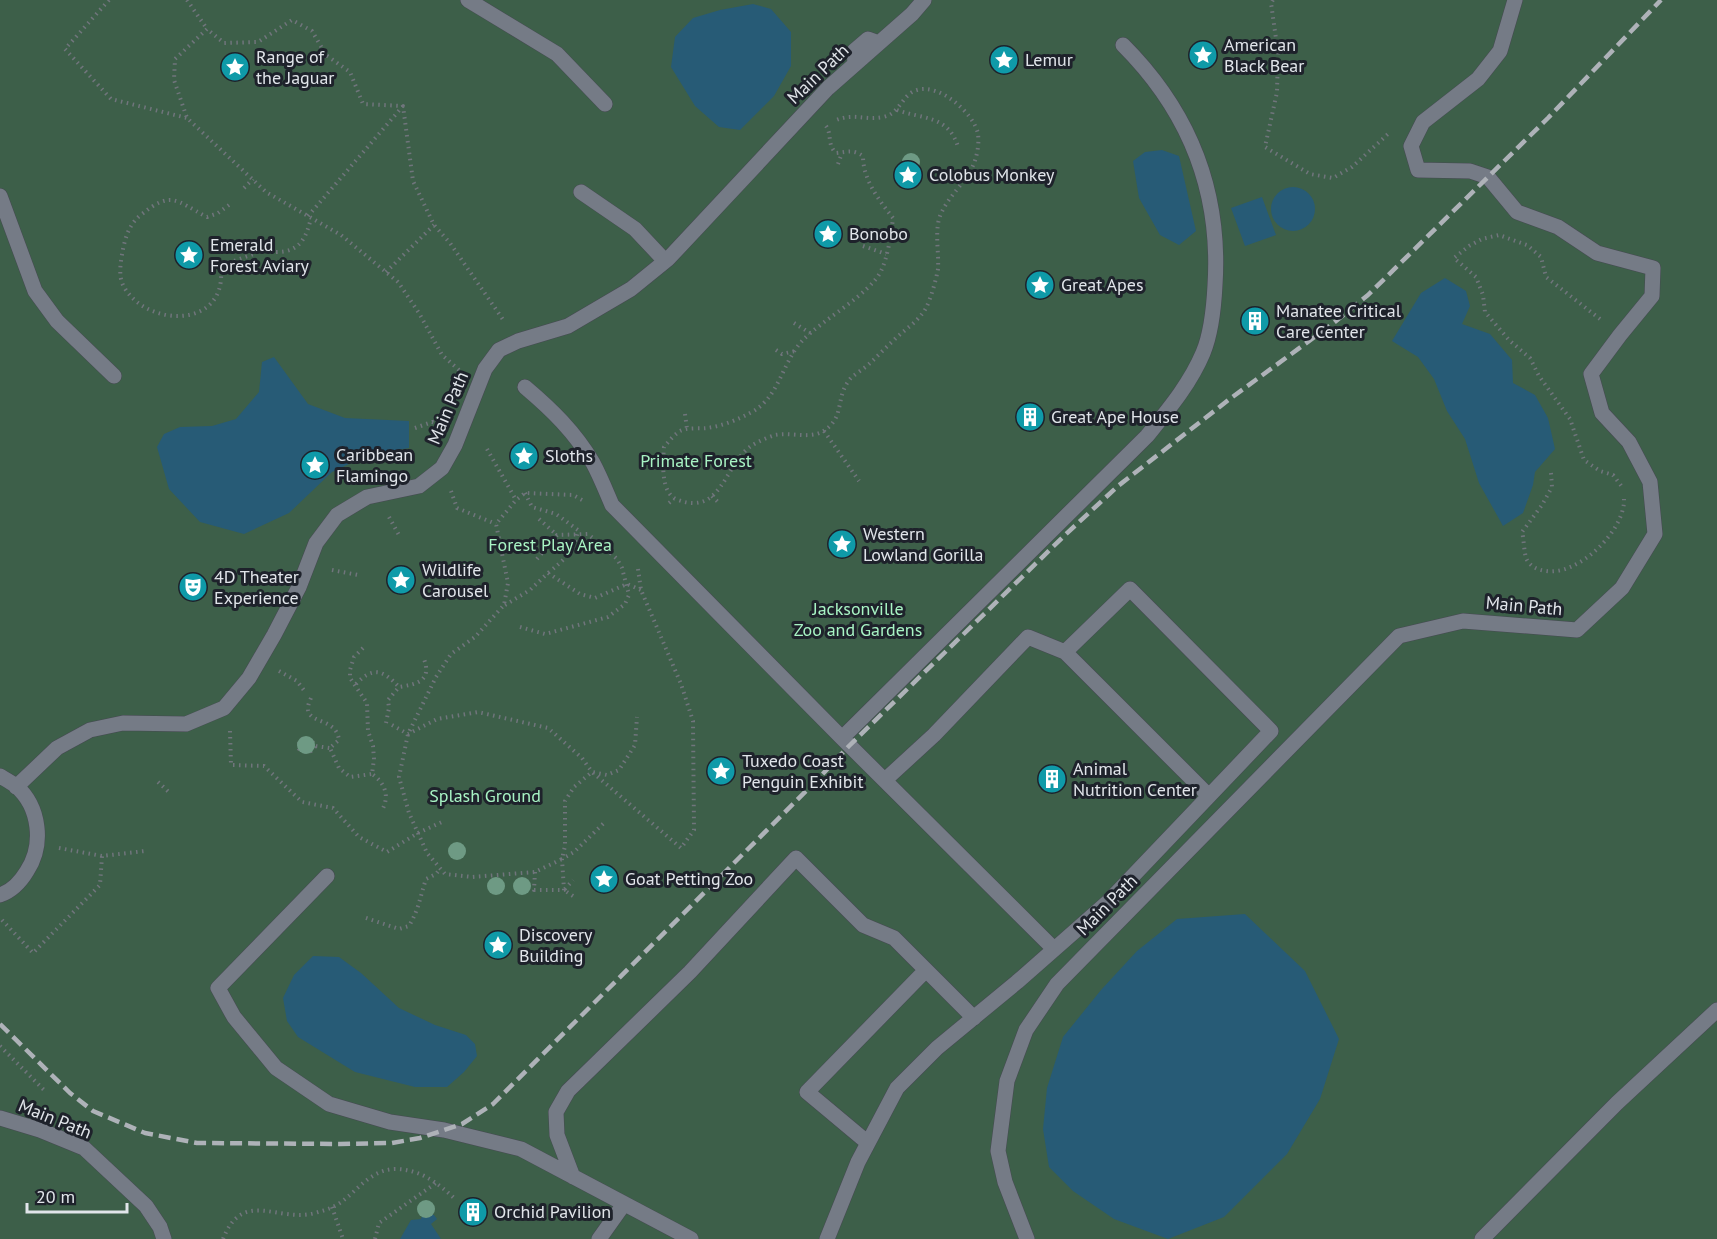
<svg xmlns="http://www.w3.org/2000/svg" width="1717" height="1239" viewBox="0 0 1717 1239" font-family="'PT Sans',sans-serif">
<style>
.green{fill:#3d5f49}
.water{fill:#275b76}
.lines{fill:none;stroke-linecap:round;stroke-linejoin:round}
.service-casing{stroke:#464a52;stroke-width:16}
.pedestrian-casing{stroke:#464a52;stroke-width:16}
.path{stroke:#70757c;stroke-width:4;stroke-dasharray:1.5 4.5;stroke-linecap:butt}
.service{stroke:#757b86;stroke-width:15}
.pedestrian{stroke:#757b86;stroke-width:15}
.rail{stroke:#aeb2b8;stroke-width:4.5;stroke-dasharray:12 6;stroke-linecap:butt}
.path-bridge{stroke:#70757c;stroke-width:4;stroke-dasharray:1.5 4.5;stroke-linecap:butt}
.tree{fill:#6e9a84}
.labels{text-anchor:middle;stroke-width:6;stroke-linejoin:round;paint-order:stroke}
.poi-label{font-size:18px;fill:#e1e5ea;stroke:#1e222b;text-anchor:start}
.street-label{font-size:18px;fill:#e1e5ea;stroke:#1e222b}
.park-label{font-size:18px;fill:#a8f4c4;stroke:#1e222b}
</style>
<rect width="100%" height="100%" fill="#272c35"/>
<!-- green -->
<path class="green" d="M0,0H1717V1239H0Z"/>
<!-- water -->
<path class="water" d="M753,4L771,9L791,32V66L774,96L740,130L719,127L695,106L671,67L675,37L693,18L720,10Z
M1162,150L1179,156L1196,231L1179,245L1160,235L1139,198L1133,161L1145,152Z
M1271 209a22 22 0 1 1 44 0a22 22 0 1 1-44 0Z
M1262,197L1276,235L1245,246L1231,208Z
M1445,278L1466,291L1470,306L1462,324L1490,334L1512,360L1513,383L1535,395L1548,418L1555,449L1535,472L1533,485L1523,513L1503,526L1479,483L1465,439L1447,411L1434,379L1418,357L1392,341L1421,293Z
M274,357L308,404L345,418L409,421V448L368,455L332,472L289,513L244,534L200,522L169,489L157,447L164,434L180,427L212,426L236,419L259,392L262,362Z
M1245,914L1305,971L1339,1039L1320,1099L1287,1154L1224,1217L1168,1239L1114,1219L1073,1191L1049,1167L1043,1129L1047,1088L1063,1037L1101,990L1137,951L1177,919Z
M313,956L339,957L361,973L399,1008L435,1025L466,1035L475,1044L477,1056L464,1072L447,1087H415L355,1072L298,1037L287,1021L283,998L294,975Z
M427,1212L434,1215L437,1219L431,1224L441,1239H400L411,1220L421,1219L423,1213Z"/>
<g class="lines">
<!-- service casing -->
<g class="service-casing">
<path id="service" d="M468,0L557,54L605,104
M0,196L35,291L57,321L114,376
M525,387C551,409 575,432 593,463C600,476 606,491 612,505L842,738L1054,949
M842,738L1147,436C1168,410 1190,384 1203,353C1211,334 1214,305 1215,285C1221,191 1189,111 1123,45
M885,780L934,735L1028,637L1065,652L1209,796
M327,876L218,988L234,1017L276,1068L329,1104L390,1122L444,1130L521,1149L691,1239
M868,1143L807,1092L926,970
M573,1177L557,1135L556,1112L568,1091L690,972L796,858L863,925L894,938L974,1018
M599,1239L624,1204
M827,1239L858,1162L897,1088L937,1048L1017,982L1108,902L1271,731L1130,589L1065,652
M1482,1239L1617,1103L1717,1010"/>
</g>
<!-- pedestrian casing -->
<g class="pedestrian-casing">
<path id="pedestrian" d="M855,64L854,51L868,39L879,43
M581,192L635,229L665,261
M0,776C5,779 11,782 16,786C40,807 44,845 27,871C21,881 12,891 0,895
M16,787L57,748L90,730L123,723L186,724L224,708L249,678L274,635L299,587L316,543L337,515L367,497L419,486L442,468L455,445L485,369L499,350L518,341L568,326L631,289L668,259L828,88L912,14L924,0
M0,1118L40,1130L84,1148L146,1206L160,1227L164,1239
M1027,1239L1005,1182L998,1151L1007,1081L1026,1030L1057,984L1399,636L1463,621L1577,630L1622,588L1655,534L1650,482L1629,442L1602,413L1591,374L1620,335L1652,296L1653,268L1597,253L1558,227L1517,212L1488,177L1470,171L1418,170L1411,146L1423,122L1478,79L1500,51L1515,0"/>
</g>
<!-- path -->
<path class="path" d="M109,0L65,49L111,99L187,118
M187,0L207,29
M1273,0L1271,3L1278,53L1277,92L1265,147L1310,174L1333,178L1352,167L1388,134
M897,110C921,119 949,115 958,147
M826,126C832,134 827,145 836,153C847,152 853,149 863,156C863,180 879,200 893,218C891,235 888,256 881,271C870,294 822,320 803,340C781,363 780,398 750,413C737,420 722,426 707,428C699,429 688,427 680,431C674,435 669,441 664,447C663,462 660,494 678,500C722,516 724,465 751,446C757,442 768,437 775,435C796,431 818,444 834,421C842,409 838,394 850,379C855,374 862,370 868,365C877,357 885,348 894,340C905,329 918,322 926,308C931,298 936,280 938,269C939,253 935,235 939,219C946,196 970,181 976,157C978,150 979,141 978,134C974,113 939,83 917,90C902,94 900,114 883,117C864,121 854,112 834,121
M838,164L842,153
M244,188L253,179
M229,205L218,213L207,217C176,201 172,190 142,214C130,223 126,235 123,249C121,260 118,275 123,285C144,327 225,330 221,271L228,263L254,254
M308,216L403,106
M863,246L886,254
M276,252C300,252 306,238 311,218
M386,272L434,225
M1600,319L1546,277L1541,257L1527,245L1499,235L1482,239L1469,246L1454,258L1476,277L1483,295L1485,312L1509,340L1530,358L1539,376L1570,419L1584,460L1600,471L1613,475L1623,488
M794,323L810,333
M776,350L782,354L795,351
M459,370L442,355L419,313L398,282L341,235L266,192L187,118L174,80L175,59L207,29L224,43L258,42L292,20L312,31L326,55L350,72L363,104L403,106L413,181L434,225L450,243L504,321
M685,414L687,429
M415,428L432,422L438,424
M824,431L859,481
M487,449L516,500
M1551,473L1552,487L1542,505L1522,532C1524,539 1524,555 1527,560C1531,567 1538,570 1546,571C1578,576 1625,531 1624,499
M451,491L457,508L496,524
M525,493L532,507L556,514L578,530C574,552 565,559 548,573
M712,496L718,502
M582,500L573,495L525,493L516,500L496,524L508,583L504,605L475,637L451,654L436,677L408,734L399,777L409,813L427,853L445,874L472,877L535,872L562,859L565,846V801L574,787L592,772L607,775L619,770L635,745L637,717
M669,503L674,499
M389,517L400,537
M539,519L557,535
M332,570L358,575
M505,605L530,590L548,573L580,594L595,598L627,584L641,590
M520,627L545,634L608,617L625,604L629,595L622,568L617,559L607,550
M363,648L354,657L350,670V678L367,703L368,731L373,746L374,759L372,774C385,783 390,796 382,810
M279,671L297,681L306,693
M356,684C373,666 383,670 399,687
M311,698C297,727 336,714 339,740L330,748L339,768L350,777L372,774
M386,723L389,708L388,700L399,687C417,684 432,681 424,659
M392,725L408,734L437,719L478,712L548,728L582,758L592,772L681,848L694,830L693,721L681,684L641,590L638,569
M230,731L231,765L264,766L302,802L333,808L359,837L387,852L418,833L444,821
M315,746L311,751L306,752L299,749L298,745L303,738L312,741L315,746L330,748
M158,782L171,794
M59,848L102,856L145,851
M535,872L534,890H564L562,859L574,852L606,821
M573,896L564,890L573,880
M366,918L399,929L409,926C419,909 420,897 426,879L436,874L440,869
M2,920L33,953L100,885L102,856
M0,1046L45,1091
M332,1207L343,1239
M223,1239C243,1188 277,1223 315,1213C321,1211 327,1210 333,1207C355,1196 367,1170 395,1169C420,1169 438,1183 455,1199
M375,1239L379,1223L436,1183"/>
<!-- service -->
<use href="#service" class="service"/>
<!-- pedestrian -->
<use href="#pedestrian" class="pedestrian"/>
<!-- rail -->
<path class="rail" d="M0,1024L70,1093L93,1111L145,1133L197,1143L340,1144L392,1143L420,1138L462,1124L493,1104L816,781L849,746L1065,535L1118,486L1231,398L1331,325L1368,295L1548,118L1661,0"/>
<!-- path-bridge -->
<path class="path-bridge" d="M537,559L557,535L588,534L607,550"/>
</g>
<!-- trees -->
<g class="tree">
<circle cx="911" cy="162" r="9"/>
<circle cx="306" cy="745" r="9"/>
<circle cx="457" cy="851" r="9"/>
<circle cx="496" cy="886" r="9"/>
<circle cx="522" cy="886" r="9"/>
<circle cx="426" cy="1209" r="9"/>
</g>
<!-- icons -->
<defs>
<g id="sight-disc" transform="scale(1.5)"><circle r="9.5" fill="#0f9aa8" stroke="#1e222b"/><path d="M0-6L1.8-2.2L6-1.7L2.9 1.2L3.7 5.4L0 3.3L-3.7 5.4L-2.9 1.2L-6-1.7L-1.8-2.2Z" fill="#fff"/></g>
<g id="building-disc" transform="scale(1.5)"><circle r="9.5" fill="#0f9aa8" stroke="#1e222b"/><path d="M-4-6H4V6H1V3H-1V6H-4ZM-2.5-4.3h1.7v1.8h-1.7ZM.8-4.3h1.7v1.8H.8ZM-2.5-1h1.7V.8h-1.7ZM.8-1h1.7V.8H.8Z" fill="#fff"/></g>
<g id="theatre-disc" transform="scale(1.5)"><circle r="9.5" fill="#0f9aa8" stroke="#1e222b"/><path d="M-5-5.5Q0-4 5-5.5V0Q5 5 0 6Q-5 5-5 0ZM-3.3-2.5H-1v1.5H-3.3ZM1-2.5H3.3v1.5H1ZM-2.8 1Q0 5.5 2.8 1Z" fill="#fff"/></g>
</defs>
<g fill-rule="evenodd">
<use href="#sight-disc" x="1203" y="55"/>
<use href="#sight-disc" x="1004" y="60"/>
<use href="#sight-disc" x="235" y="67"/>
<use href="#sight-disc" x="908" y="175"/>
<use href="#sight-disc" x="828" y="234"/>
<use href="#sight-disc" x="189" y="255"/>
<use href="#sight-disc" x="1040" y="285"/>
<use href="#building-disc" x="1255" y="321"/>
<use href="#building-disc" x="1030" y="417"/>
<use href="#sight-disc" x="524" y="456"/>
<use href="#sight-disc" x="315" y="465"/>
<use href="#sight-disc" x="842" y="544"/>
<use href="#sight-disc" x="401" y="580"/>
<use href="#theatre-disc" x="193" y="587"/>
<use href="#sight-disc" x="721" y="771"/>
<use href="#building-disc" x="1052" y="779"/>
<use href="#sight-disc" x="604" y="879"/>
<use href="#sight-disc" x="498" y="945"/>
<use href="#building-disc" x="473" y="1212"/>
</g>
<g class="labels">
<!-- poi labels -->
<g class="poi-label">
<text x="1224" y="51">American<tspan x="1224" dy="21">Black Bear</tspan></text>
<text x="256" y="63">Range of<tspan x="256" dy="21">the Jaguar</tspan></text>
<text x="1025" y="66">Lemur</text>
<text x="929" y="181">Colobus Monkey</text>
<text x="849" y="240">Bonobo</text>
<text x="210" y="251">Emerald<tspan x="210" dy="21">Forest Aviary</tspan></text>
<text x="1061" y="291">Great Apes</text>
<text x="1276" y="317">Manatee Critical<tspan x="1276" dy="21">Care Center</tspan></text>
<text x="1051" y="423">Great Ape House</text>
<text x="336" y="461">Caribbean<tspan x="336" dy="21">Flamingo</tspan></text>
<text x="545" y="462">Sloths</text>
<text x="863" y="540">Western<tspan x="863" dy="21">Lowland Gorilla</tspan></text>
<text x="422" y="576">Wildlife<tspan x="422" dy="21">Carousel</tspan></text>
<text x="214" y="583">4D Theater<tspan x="214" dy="21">Experience</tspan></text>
<text x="742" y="767">Tuxedo Coast<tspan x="742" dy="21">Penguin Exhibit</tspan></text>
<text x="1073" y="775">Animal<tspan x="1073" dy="21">Nutrition Center</tspan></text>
<text x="625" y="885">Goat Petting Zoo</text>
<text x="519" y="941">Discovery<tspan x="519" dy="21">Building</tspan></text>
<text x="494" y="1218">Orchid Pavilion</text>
</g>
<!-- street labels -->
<g class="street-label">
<text transform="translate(818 74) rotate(-44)" y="6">Main Path</text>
<text transform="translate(448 408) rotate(-67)" y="6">Main Path</text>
<text transform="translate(1524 606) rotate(5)" y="6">Main Path</text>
<text transform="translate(1107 905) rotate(-45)" y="6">Main Path</text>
<text transform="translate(55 1119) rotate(22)" y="6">Main Path</text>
</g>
<!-- park labels -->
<g class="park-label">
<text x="696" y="467">Primate Forest</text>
<text x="550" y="551">Forest Play Area</text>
<text x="858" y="615">Jacksonville<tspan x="858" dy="21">Zoo and Gardens</tspan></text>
<text x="485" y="802">Splash Ground</text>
</g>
</g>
<!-- scale -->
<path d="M27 1203v9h100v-9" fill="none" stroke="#e1e5ea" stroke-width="3"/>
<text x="36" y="1203" font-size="18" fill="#e1e5ea" stroke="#1e222b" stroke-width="4.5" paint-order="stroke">20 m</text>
</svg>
